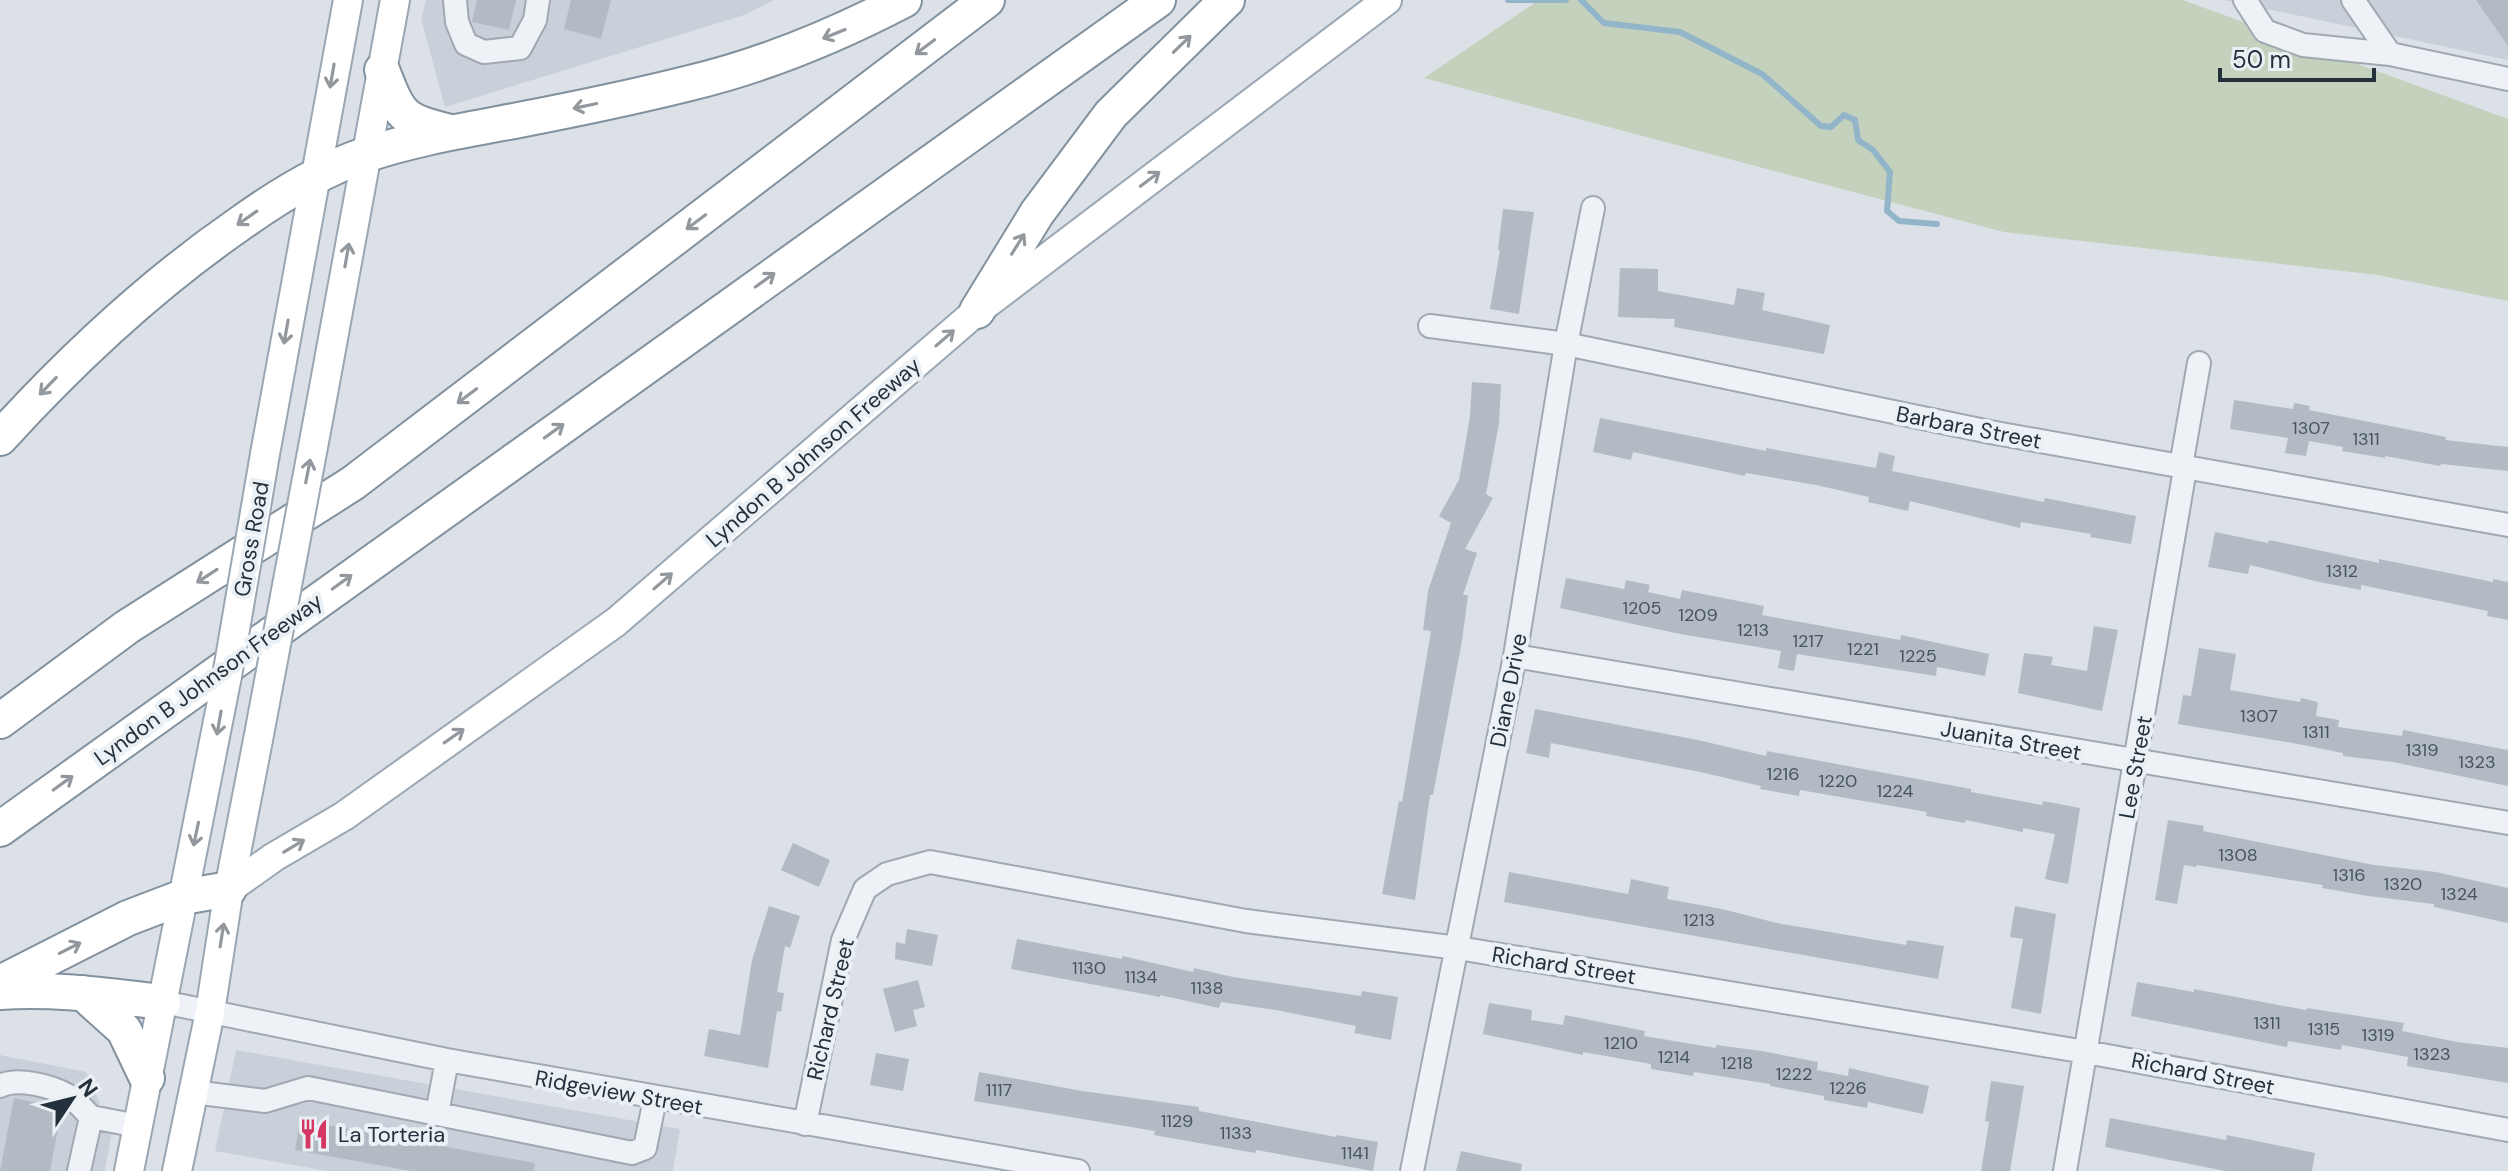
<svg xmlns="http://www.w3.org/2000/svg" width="2508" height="1171" viewBox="0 0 2508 1171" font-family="'DM Sans',sans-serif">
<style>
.built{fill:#c9d0d9}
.green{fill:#c4d1bc}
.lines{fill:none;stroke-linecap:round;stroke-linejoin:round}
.stream{stroke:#93b5c9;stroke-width:6}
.building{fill:#b2bbc3}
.minor-casing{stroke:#a0a9b1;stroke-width:26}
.major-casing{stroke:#9aa7b3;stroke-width:32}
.highway-casing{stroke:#82919e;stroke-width:38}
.minor{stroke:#eef1f5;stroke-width:22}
.major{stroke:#fff;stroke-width:28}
.highway{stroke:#fff;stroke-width:34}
.major-bridge-casing{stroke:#9aa7b3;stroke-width:32;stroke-linecap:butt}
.major-bridge{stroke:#fff;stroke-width:28}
.oneway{stroke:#92989e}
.labels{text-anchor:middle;stroke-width:8;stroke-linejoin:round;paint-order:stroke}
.number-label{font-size:18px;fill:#48545e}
.street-label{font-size:22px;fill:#24313d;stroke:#eaf0f4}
.poi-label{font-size:22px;fill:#24313d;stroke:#eaf0f4;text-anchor:start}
</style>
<rect width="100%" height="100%" fill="#dbe1e7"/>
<!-- built -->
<path class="built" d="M426,0H774L744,15L445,107L421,19Z
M2224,0H2508V60Z
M236,1050L680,1129L673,1171H327L215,1151Z
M0,1055L86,1072L112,1130L105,1171H0Z"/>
<!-- green -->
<path class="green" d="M1539,0H2183L2508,119V301L2378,275L2004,232L1424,78Z"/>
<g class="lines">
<!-- stream -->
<path class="stream" d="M1508,0H1566
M1581,0L1604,23L1680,32L1762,74L1821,126L1831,127L1844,115L1855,120L1858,140L1873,150L1890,172L1887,211L1899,221L1937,224"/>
</g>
<!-- building -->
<path class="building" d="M477,0H516L509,30L472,22Z
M571,0H611L601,39L564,29Z
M2476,0H2508V46Z
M1503,209L1534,212L1519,314L1490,309L1500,250H1498Z
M1620,268L1658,269V291L1734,305L1737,288L1765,293L1762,310L1830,325L1824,354L1674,327L1675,319L1618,317Z
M1472,382L1501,384L1499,423L1486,494L1493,498L1465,549L1477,553L1463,595H1468L1462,641L1433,795H1430L1415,900L1382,894L1399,801L1402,802L1431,631L1423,630L1428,591L1451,523L1439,516L1459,480L1470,417Z
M2234,400L2293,409L2294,403L2310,406L2309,410L2446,437L2445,440L2508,447V471L2441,464L2440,466L2385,456V458L2342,451L2343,447L2309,441L2306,456L2285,453L2288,438L2230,429Z
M1600,418L1766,451V448L1876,468L1879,452L1895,456L1892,471L2044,502L2045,498L2136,516L2131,544L2090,537L2091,534L2021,522L2020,528L1910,501L1908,511L1868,502L1869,497L1816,485L1746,473L1745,476L1633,452L1631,460L1593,452Z
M2215,532L2268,543L2269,540L2379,563V559L2493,582V579L2508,582V620L2487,616L2488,611L2361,585V590L2319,582L2250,565L2248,574L2208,567Z
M1566,578L1624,589L1626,580L1650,585L1648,592L1680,599L1682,590L1764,606L1762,615L1900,640L1901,635L1989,654L1985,676L1937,667L1936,676L1797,654L1794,671L1778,668L1781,651L1675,633L1560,608Z
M2094,626L2118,630L2102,711L2018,693L2024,653L2053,657L2051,665L2087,671Z
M2199,648L2236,654L2230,690L2300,702L2301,698L2318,702L2316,716L2339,720L2338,727L2402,736L2403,730L2508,750V786L2393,762L2343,756V753L2293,743L2178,724L2183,695L2191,696Z
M1535,709L1698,740L1766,756L1767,751L1971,789V792L2042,805L2043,801L2080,808L2068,884L2045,879L2055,834L2023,828V832L1966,820L1965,823L1926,816L1927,812L1800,790L1799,796L1760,789L1761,786L1700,772L1551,743L1549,758L1526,753Z
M2168,820L2204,826L2203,831L2374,865L2436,872L2508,888V923L2434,907V904L2368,896L2322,888L2323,885L2197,865L2196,867L2184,865L2177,904L2155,900Z
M793,843L830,860L819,887L781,870Z
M1509,872L1628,894L1631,879L1669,887L1667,899L1722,909L1777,923L1906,945L1907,940L1944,946L1938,979L1504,902Z
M769,906L800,916L790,948L785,946L777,992L784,993L781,1012L777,1011L768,1068L704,1056L709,1029L740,1035L752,960Z
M2015,906L2056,914L2041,1014L2011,1008L2023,939L2010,937Z
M907,929L938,935L932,966L895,959L896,942L905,944Z
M1017,939L1122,959V956L1193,972L1194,968L1233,977L1361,996L1362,991L1398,997L1391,1040L1354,1033L1356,1026L1276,1010L1221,1002L1219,1008L1160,995V997L1011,969Z
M918,980L925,1007L913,1010L917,1026L895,1032L883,989Z
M2137,982L2194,992V989L2306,1010L2307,1008L2404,1023L2402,1031L2457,1042L2508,1048V1083L2407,1066L2408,1057L2342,1045L2341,1050L2288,1041L2287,1047L2131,1016Z
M1489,1003L1532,1010L1531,1020L1563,1025L1565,1015L1645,1031L1644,1036L1716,1048V1045L1762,1051L1818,1062L1817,1070L1848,1076L1849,1068L1929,1086L1923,1114L1868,1102L1867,1108L1824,1100V1096L1770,1086V1084L1694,1072L1693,1076L1651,1069V1064L1583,1052V1055L1483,1034Z
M876,1053L909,1059L903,1091L870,1085Z
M979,1072L1082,1091L1199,1107V1111L1336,1137L1337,1135L1378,1142L1373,1171L1256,1150L1255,1153L1154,1135L1155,1131L974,1101Z
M1991,1081L2024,1086L2010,1171H1981L1989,1122L1985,1121Z
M14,1098L62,1108L50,1171H0Z
M2110,1118L2226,1140L2227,1135L2315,1153L2312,1171H2225L2105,1147Z
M300,1120L535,1163L534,1171H412L295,1150Z
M1461,1151L1522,1164L1521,1171H1456Z"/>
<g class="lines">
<!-- minor casing -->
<g class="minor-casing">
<path id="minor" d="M455,0L457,22L466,44L484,52L520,48L535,20L538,0
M2245,0L2265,31L2303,45L2390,54L2508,79
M2353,0L2390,54
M1430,326L1566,344L1990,432L2508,525
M1515,656L2508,823
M163,1002L447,1060L1078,1171
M0,1086C17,1077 51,1086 67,1095C76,1100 84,1110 91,1117
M193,1092L265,1101L308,1088L632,1153L645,1148L655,1099
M437,1114L447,1060
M805,1124L843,940L865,889L887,874L930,862L1246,921L1458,948L2086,1052L2508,1130
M79,1171L91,1117L138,1126
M1412,1171L1515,656L1566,344L1593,208
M2065,1171L2184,475L2181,466L2199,363"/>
</g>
<!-- major casing -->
<g class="major-casing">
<path id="major" d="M319,415L395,0
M265,454L348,0
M229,889L274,857L344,816L616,622L977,311L1387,0
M129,1171L227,676
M177,1171L210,1012L229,889L258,740"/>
</g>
<!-- highway casing -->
<g class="highway-casing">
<path id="highway" d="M382,70C400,117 402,120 450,132
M977,311L1037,213L1111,114L1227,0
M0,438C72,359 150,286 238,225C277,197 320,170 365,155C415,138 467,130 519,120C576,109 634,97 690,83C765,65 837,35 904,0
M0,721L127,627L353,483L987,0
M0,829L1158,0
M0,983L128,918L183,897L229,889
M0,992C55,988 108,996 163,1002
M83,993L124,1030L147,1078"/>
</g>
<!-- minor -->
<use href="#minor" class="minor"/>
<!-- major -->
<use href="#major" class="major"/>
<!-- highway -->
<use href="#highway" class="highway"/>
<!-- major-bridge casing -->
<g class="major-bridge-casing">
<path id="major-bridge" d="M227,676L265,454
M258,740L319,415"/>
</g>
<!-- major-bridge -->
<use href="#major-bridge" class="major-bridge"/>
</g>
<!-- one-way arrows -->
<defs><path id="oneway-shaft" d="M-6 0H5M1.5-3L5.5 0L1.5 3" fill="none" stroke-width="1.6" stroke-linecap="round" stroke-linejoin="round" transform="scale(2)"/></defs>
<g class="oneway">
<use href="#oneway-shaft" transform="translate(834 34) rotate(158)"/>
<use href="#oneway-shaft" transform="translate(1182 44) rotate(-44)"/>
<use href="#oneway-shaft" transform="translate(925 47) rotate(143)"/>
<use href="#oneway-shaft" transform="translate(332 76) rotate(100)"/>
<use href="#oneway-shaft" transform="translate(585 106) rotate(168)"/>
<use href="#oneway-shaft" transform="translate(1150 179) rotate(-37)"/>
<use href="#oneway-shaft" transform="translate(247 218) rotate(145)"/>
<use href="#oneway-shaft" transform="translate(696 222) rotate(143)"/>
<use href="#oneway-shaft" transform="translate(1018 244) rotate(-58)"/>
<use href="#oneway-shaft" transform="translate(347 255) rotate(-80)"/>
<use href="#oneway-shaft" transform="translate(765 280) rotate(-36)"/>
<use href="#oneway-shaft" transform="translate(286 332) rotate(100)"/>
<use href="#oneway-shaft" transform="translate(945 338) rotate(-41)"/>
<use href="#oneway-shaft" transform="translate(48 386) rotate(134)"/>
<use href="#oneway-shaft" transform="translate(467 396) rotate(143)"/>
<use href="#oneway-shaft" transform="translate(554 431) rotate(-36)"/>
<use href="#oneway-shaft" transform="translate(308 471) rotate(-79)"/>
<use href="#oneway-shaft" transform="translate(207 576) rotate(147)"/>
<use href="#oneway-shaft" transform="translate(663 581) rotate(-41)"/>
<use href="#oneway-shaft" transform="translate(342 582) rotate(-36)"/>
<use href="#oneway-shaft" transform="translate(219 723) rotate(100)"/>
<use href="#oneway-shaft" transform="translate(454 736) rotate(-35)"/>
<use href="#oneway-shaft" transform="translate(63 783) rotate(-36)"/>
<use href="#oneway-shaft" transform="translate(196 834) rotate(102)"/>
<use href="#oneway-shaft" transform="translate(294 846) rotate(-31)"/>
<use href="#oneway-shaft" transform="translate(222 935) rotate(-81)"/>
<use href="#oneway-shaft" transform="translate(70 948) rotate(-27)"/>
</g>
<!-- icons -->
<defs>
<g id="restaurant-bare" transform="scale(2.4)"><path d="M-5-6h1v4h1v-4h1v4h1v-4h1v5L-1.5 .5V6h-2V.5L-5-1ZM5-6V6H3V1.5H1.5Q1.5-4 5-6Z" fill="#d53764" stroke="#eaf0f4" stroke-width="2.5" paint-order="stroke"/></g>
</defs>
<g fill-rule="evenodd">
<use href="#restaurant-bare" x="314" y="1134"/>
</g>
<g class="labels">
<!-- number labels -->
<g class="number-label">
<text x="2311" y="434">1307</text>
<text x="2366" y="445">1311</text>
<text x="2342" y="577">1312</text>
<text x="1642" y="614">1205</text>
<text x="1698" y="621">1209</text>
<text x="1753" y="636">1213</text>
<text x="1808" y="647">1217</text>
<text x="1863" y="655">1221</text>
<text x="1918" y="662">1225</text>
<text x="2259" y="722">1307</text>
<text x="2316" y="738">1311</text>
<text x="2422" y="756">1319</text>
<text x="2477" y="768">1323</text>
<text x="1783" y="780">1216</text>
<text x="1838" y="787">1220</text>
<text x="1895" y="797">1224</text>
<text x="2238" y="861">1308</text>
<text x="2349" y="881">1316</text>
<text x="2403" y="890">1320</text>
<text x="2459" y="900">1324</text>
<text x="1699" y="926">1213</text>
<text x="1089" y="974">1130</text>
<text x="1141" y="983">1134</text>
<text x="1207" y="994">1138</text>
<text x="2267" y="1029">1311</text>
<text x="2324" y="1035">1315</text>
<text x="2378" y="1041">1319</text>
<text x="1621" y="1049">1210</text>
<text x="2432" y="1060">1323</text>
<text x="1674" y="1063">1214</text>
<text x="1737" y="1069">1218</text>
<text x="1794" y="1080">1222</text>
<text x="1848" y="1094">1226</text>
<text x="999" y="1096">1117</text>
<text x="1177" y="1127">1129</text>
<text x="1236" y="1139">1133</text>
<text x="1355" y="1159">1141</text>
</g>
<!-- street labels -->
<g class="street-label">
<text transform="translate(1969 427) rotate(11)" y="8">Barbara Street</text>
<text transform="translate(813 452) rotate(-41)" y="8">Lyndon B Johnson Freeway</text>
<text transform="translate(251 539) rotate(-80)" y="8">Gross Road</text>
<text transform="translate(208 679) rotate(-36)" y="8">Lyndon B Johnson Freeway</text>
<text transform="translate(1508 690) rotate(-79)" y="8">Diane Drive</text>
<text transform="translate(2011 740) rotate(10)" y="8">Juanita Street</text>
<text transform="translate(2135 767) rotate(-80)" y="8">Lee Street</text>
<text transform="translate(1564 965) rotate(9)" y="8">Richard Street</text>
<text transform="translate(830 1009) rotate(-77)" y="8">Richard Street</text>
<text transform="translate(2203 1073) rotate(11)" y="8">Richard Street</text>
<text transform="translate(619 1092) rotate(10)" y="8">Ridgeview Street</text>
</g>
<!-- poi labels -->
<g class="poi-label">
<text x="338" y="1142">La Torteria</text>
</g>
</g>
<!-- north arrow -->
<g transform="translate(72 1099) rotate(55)" stroke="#eaf0f4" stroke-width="6" paint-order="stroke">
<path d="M0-6L14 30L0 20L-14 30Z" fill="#24313d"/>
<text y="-12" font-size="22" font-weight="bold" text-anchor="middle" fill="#24313d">N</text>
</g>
<!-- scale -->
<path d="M2220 68v12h154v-12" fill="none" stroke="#24313d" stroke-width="4"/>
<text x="2232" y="68" font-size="24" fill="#24313d" stroke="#eaf0f4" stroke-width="6" paint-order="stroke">50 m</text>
</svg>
